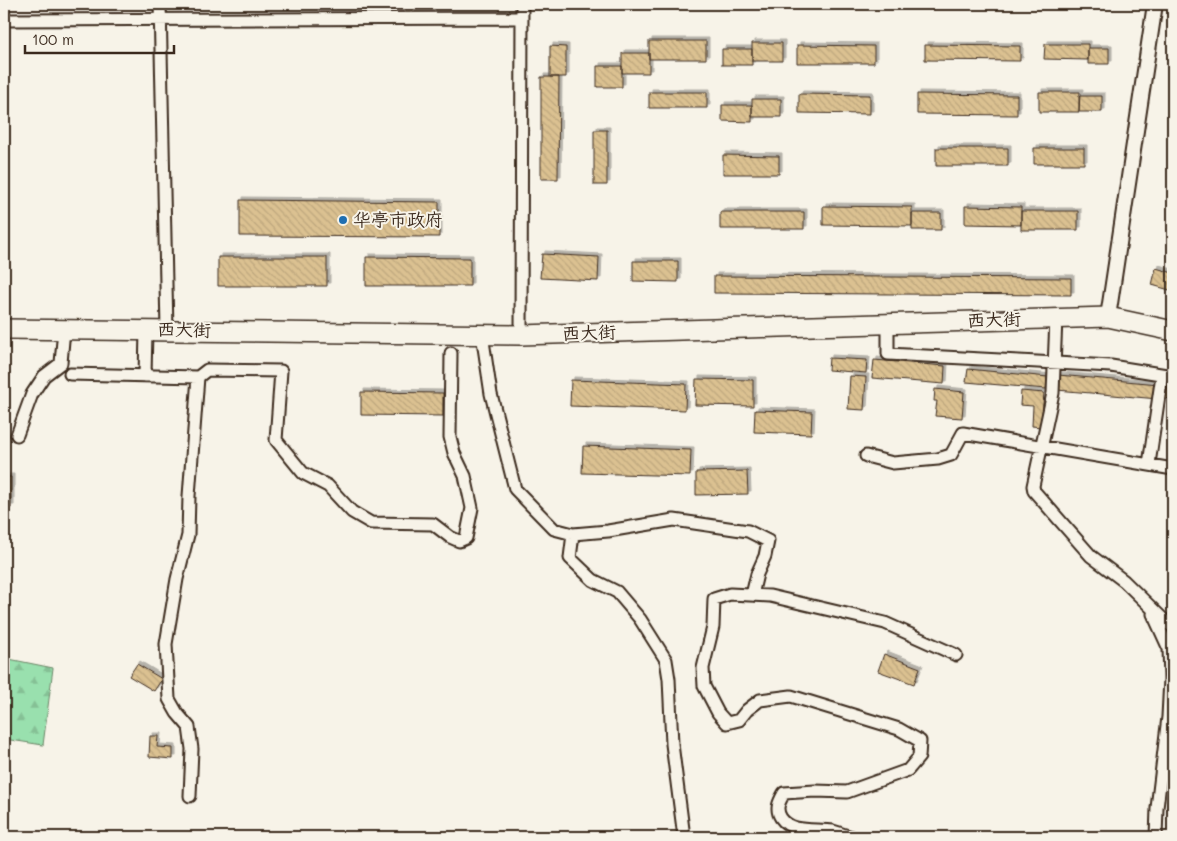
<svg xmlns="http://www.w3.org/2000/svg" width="1177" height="841" viewBox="0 0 1177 841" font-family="Mali,'LXGW WenKai TC',sans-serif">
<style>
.forest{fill:url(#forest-firs);stroke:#6a8566}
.building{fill:url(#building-back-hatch);stroke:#3b2a1e;filter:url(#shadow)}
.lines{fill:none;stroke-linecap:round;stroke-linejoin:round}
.minor-casing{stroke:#3b2a1e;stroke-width:15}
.tertiary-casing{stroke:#3b2a1e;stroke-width:18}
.trunk-casing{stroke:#3b2a1e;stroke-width:22}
.minor{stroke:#f7f3e8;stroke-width:11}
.tertiary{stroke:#f7f3e8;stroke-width:14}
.trunk{stroke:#f7f3e8;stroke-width:19}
.poi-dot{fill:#1f6fb2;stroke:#f7f3e8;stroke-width:2}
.labels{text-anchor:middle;stroke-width:4;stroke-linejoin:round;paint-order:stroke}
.poi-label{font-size:18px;fill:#3b2a1e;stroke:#f7f3e8;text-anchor:start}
.street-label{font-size:18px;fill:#3b2a1e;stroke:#f7f3e8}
</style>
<defs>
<pattern id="forest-firs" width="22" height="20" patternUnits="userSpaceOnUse" patternTransform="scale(1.25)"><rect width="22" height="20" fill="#99e0ae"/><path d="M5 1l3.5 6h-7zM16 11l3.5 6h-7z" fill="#85c095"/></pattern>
<pattern id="building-back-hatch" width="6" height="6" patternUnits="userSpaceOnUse" patternTransform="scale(1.25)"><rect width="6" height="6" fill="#dbc191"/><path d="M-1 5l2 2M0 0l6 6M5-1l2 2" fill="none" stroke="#bda67d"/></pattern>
<filter id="shadow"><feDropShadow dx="3" dy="-3" stdDeviation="0" flood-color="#0004"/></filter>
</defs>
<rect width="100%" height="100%" fill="#f7f3e8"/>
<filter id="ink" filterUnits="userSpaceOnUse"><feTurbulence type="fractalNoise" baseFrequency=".02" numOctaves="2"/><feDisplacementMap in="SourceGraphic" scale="10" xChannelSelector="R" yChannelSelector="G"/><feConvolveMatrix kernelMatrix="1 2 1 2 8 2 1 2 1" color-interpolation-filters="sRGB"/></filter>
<g filter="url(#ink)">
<!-- forest -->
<path class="forest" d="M4,658L53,668L43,745L4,739Z"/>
<!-- building -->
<path class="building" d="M649,41H706V59H649Z
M752,43H782V61H752Z
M1045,44H1088V60L1044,59Z
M797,45L874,46V63H797Z
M925,45L1020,46V61L925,60Z
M550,46L566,47V77H550Z
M1088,48H1109V64H1088Z
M722,49H752V65H722Z
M622,53H649V73H622Z
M597,66H622V87H597Z
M541,77H559L558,179H541Z
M649,92H707V108H649Z
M1039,92H1080L1079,112H1039Z
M799,94L870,95V114L799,113Z
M917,94L1017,95V115L917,114Z
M1079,96H1102V112H1079Z
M752,99H781V117H752Z
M722,105H752V122L722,121Z
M594,130H607V185H594Z
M936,148H1008V166H936Z
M1034,148H1084V164H1034Z
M723,155L779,156V174H723Z
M240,200L439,202V237L240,236Z
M823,206L912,207V226L823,225Z
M965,206L1021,207V225L965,224Z
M1021,211H1078V230H1021Z
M720,212H804V229H720Z
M912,213H941V230H912Z
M542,254L599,257L598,281L540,278Z
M218,257H327V286H218Z
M366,257L470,258V286H366Z
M633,261H678V282L633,281Z
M1156,268L1173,273V291L1152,285Z
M714,276L1071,278V295L714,293Z
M829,358L867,360L866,373L828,370Z
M874,360L945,366L944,384L872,378Z
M968,369L1048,377L1046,389L966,382Z
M1058,375L1159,384L1158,399L1057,390Z
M850,376L866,377L864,410L848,409Z
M696,379L753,380V406L695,405Z
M571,380L686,384L685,410L570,406Z
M1163,382L1173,383V399L1161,398Z
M935,389L964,392L962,418L935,416L937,401H934Z
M1021,391L1044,393L1041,427L1032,426L1033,406L1020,405Z
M361,392L443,393V416L361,415Z
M755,410L812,412L811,434L754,432Z
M583,446L691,450L690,476L582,473Z
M747,471L748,494L696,495V472Z
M4,477H11V508H4Z
M884,654L920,668L914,684L878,671Z
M137,664L162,679L154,691L129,676Z
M150,736H158L157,747L173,748V759L149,757Z"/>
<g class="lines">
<!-- minor casing -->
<g class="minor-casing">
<path id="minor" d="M160,4L167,330
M4,20L522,18
M1056,318L1053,393L1033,486L1034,491L1091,556L1124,581L1166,622L1173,627
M888,323V354L1111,366L1173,376
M482,334L491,394L515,489L554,529L573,534L608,531L674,520L748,531L768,541L765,556L757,574L752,595
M521,335L522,4
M70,374L198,377L207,370L281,371L276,440L303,473L328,486L352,512L371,523L433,524L450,537L459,541L466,538L472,508L465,476L454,453L450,437L451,353
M145,376L146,330
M17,435L32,394L44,376L61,363L64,329
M866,456L893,463L938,459L951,455L963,433L1173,469
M1149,464L1162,375
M573,534L570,558L593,580L617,592L640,619L666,660L669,679L672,744L684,837
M1153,614L1169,649L1170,679L1168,717L1157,808L1156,837
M190,796L192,749L189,727L177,713L169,699L166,644L177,579L188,535L189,496L198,377
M852,837C845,835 839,833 833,831C816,828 792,834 781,818C775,809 779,802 784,793L815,791L847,792L908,770L919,757L920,741L899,729L791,696L760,700L747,710L739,720L727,723L718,713L704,686L703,668L713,627L714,599L730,594L770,596L851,615L885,623L956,655"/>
</g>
<!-- tertiary casing -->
<g class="tertiary-casing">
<path id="tertiary" d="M1108,317L1155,4"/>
</g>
<!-- trunk casing -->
<g class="trunk-casing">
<path id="trunk" d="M4,329L521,335L1108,317L1173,331"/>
</g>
<!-- minor -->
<use href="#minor" class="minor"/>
<!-- tertiary -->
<use href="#tertiary" class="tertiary"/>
<!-- trunk -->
<use href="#trunk" class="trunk"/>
</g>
</g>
<!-- markers -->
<circle class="poi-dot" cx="343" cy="220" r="5"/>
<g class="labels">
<!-- poi labels -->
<g class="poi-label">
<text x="353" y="226">华亭市政府</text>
</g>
<!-- street labels -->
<g class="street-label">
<text transform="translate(994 320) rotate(-2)" y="6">西大街</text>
<text transform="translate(184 330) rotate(1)" y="6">西大街</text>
<text transform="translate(589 333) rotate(-2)" y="6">西大街</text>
</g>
</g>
<!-- margin -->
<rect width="1177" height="841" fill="none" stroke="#f7f3e8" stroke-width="20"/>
<rect x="10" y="10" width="1157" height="821" fill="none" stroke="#3b2a1e" stroke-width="2" filter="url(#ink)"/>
<!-- scale -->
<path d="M25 45v8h149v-8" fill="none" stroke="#3b2a1e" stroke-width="2.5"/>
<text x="32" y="45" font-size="15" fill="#3b2a1e" stroke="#f7f3e8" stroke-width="4" paint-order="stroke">100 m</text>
</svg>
